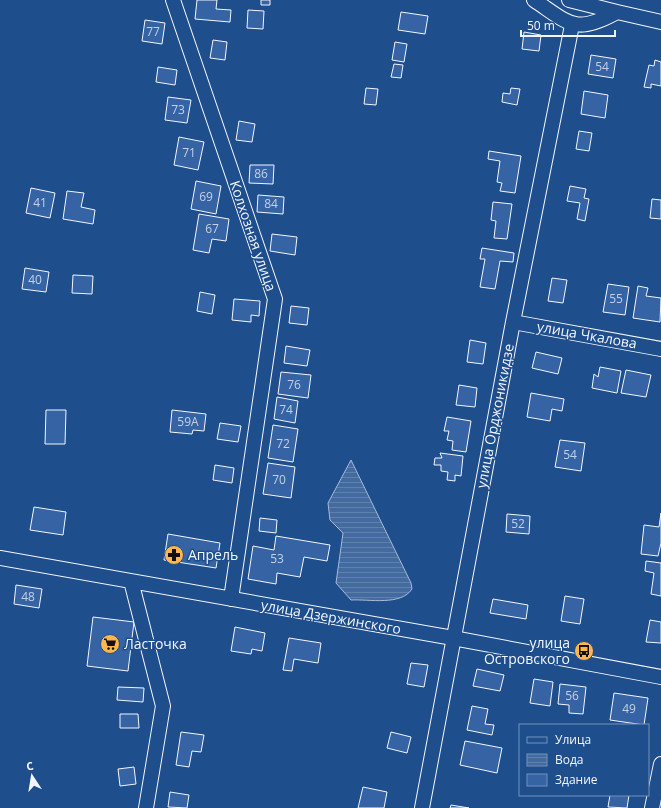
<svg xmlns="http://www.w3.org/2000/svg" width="661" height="808" viewBox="0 0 661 808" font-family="'Open Sans',sans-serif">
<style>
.water{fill:url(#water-rules);stroke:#a8bbd7}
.building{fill:#3563a3;stroke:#f2f6ff}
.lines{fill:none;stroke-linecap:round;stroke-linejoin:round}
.minor-casing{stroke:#f2f6ff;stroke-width:16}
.minor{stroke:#1f4e8c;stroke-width:14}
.labels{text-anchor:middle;stroke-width:3;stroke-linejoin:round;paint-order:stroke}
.number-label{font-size:12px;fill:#c3d1e8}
.street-label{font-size:14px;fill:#f2f6ff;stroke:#1f4e8c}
.poi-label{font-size:14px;fill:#f2f6ff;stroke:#1f4e8c;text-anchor:start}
</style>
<defs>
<pattern id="water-rules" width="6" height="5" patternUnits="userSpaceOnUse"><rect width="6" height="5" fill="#446ba0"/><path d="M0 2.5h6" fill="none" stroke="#5f81ae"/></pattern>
</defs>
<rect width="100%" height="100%" fill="#1f4e8c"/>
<!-- water -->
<path class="water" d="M351,460L411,583L412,589C401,606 369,599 351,600L336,583L343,533L330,520L328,503Z"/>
<!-- building -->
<path class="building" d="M197,0H217L216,9L231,10L230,22L195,19Z
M261,0H270V5H261Z
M248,10L264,11L263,29L247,28Z
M401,12L428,16L425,34L398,30Z
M145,20L165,23L162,44L142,41Z
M524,32L541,35L539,51L522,49Z
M213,40L227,42L225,60L210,58Z
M395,42L407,44L404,62L392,60Z
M591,55L616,59L613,78L588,74Z
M655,60L661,62V86L651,84V88L644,87L649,65L654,66Z
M394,64L403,65L401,78L391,77Z
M158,67L177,70L175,85L156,82Z
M366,88L378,89L376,105L364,104Z
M511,88L520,89L517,105L502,102L503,93L510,94Z
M584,91L608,95L605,118L581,114Z
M168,97L191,100L187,123L165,120Z
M239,121L255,124L252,142L236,140Z
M579,131L592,133L589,151L576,149Z
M179,137L204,142L198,170L174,165Z
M489,151L521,156L515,193L500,191L502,183L497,182L500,161L488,159Z
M250,165H274L273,184L249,183Z
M196,181L221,186L216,214L191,209Z
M570,186L586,189L584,198L589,199L585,221L577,219L580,203L567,201Z
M31,188L55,193L50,218L26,213Z
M67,191L84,193L81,207L95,210L93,224L63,219Z
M258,195L284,197L283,214L257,212Z
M652,199L661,200V219L650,218Z
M493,202L512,204L507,239L494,238L496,221L491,220Z
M199,214L229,219L226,241L212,239L209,253L193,250Z
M272,234L297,237L295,255L270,251Z
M482,248L514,253L513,262L500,261L495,289L480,287L485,259H480Z
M25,268L49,272L46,292L22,289Z
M73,275L93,276L92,294L72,293Z
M552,278L567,280L563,303L548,301Z
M608,284L629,287L625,315L603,312Z
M638,286L648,288L646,296L661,298L660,322L633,318Z
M200,292L215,295L212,314L197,311Z
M234,299L260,301L259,316L251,315V322L232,320Z
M291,306L309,308L307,325L289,323Z
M470,340L486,343L483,364L467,362Z
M286,346L310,350L307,366L284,363Z
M536,352L562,358L558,374L532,368Z
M600,367L621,371L617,393L592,388L594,374L598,377Z
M626,370L651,375L646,397L621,393Z
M281,372L311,375L308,398L278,394Z
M459,385L477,388L475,407L456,405Z
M531,393L564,399L562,411L552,409L550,421L527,417Z
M277,397L298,401L295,423L274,419Z
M46,410H66L65,444H45Z
M172,410L206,414L204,431L193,430L192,434L170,432Z
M447,417L471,421L466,452L452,450L453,441L447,440L449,431H444Z
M220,423L241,426L238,442L217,439Z
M273,425L298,429L293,462L268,458Z
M560,440L585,443L581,471L555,467Z
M440,453L463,456L461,476L455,475V481L447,480L448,472L441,471V465H434L435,458H442Z
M268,463L295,467L291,498L263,494Z
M215,465L234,468L232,483L213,480Z
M34,507L66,512L63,535L30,530Z
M661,513V543L658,556L641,554L644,525L659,527Z
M507,514L530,516L529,534L506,532Z
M260,518L277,520L276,533L259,531Z
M168,534L220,543L216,568L164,560Z
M276,536L330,545L327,561L304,557L300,577L277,573L276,584L248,579L253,546L274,550Z
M646,561L661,563V596L651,594L654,573L645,571Z
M16,585L42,589L39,608L14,604Z
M565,596L584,599L580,624L561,621Z
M493,599L528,605L526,619L490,613Z
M93,617L134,622L128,671L87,666Z
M650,620L661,622V643L646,642Z
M235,627L265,633L262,651L252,649L251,654L231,651Z
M289,638L321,643L318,663L294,659L292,671L283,670Z
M411,663L428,665L424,687L407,684Z
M477,669L504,675L500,691L473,686Z
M534,679L553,682L550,706L530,703Z
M560,684L586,687L583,714L569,713V705L558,704Z
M118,687L144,688L143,702L117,700Z
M614,693L648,698L644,725L610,720Z
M472,706L488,709L485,724L494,725L492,735L467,730Z
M120,714H138L139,728H120Z
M181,732L204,735L201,752L192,751L189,767L176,765Z
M391,732L411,737L407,753L387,748Z
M465,741L502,748L497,773L460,765Z
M134,767L136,784L120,786L118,769Z
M363,787L387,792L384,808H358Z
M170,792L189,795L187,808L168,807Z
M610,795H629L627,808L608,807Z
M451,805L469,808H450Z"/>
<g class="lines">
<!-- minor casing -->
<g class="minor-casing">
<path id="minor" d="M173,0L275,299L231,599
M534,0C570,24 575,35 617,12L661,22
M569,0L617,12
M513,322L661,349
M0,558L453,638L661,677
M131,581L163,706L146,808
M422,808L513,322L572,25
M652,808L661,764"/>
</g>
<!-- minor -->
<use href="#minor" class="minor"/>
</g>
<!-- icons -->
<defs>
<g id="pharmacy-disc" transform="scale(1)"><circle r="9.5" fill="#ffb74d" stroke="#1f4e8c"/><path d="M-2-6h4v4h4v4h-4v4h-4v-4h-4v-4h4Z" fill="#111"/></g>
<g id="supermarket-disc" transform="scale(1)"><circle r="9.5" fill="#ffb74d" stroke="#1f4e8c"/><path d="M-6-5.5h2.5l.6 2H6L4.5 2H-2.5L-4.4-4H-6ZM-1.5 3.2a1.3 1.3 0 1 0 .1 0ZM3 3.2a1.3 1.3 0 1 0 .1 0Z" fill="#111"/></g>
<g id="bus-disc" transform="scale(1)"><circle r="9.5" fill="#ffb74d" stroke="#1f4e8c"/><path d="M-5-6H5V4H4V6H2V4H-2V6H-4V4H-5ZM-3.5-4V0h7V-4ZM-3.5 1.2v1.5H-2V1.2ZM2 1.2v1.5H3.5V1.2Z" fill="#111"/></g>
</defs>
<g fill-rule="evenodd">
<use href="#pharmacy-disc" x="174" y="555"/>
<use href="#supermarket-disc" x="110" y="644"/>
<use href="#bus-disc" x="584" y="651"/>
</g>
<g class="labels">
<!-- number labels -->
<g class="number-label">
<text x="153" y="36">77</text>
<text x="602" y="71">54</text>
<text x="178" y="114">73</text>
<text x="189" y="157">71</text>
<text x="261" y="178">86</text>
<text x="206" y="201">69</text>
<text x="40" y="207">41</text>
<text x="271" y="208">84</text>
<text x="212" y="233">67</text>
<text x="35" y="284">40</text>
<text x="616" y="303">55</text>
<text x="294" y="389">76</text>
<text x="286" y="414">74</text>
<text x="188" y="426">59А</text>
<text x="283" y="448">72</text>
<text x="570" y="459">54</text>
<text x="279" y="484">70</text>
<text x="518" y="528">52</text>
<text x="277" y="563">53</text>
<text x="28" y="601">48</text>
<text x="572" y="700">56</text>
<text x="629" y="713">49</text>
</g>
<!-- street labels -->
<g class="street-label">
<text transform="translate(253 236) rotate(71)" y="5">Колхозная улица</text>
<text transform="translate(587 335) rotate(10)" y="5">улица Чкалова</text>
<text transform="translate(495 416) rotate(-79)" y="5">улица Орджоникидзе</text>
<text transform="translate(331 617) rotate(10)" y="5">улица Дзержинского</text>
</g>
<!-- poi labels -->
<g class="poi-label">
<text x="188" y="560">Апрель</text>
<text x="570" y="648" text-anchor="end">улица<tspan x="570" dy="16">Островского</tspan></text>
<text x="124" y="649">Ласточка</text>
</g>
</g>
<!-- legend -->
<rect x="519" y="724" width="130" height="72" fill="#1f4e8c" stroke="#7391ba"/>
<rect x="527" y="737" width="20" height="6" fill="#1f4e8c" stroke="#7391ba"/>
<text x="555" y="744" font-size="12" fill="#f2f6ff">Улица</text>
<rect x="527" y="754" width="20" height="12" fill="url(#water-rules)" stroke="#7391ba"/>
<text x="555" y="764" font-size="12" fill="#f2f6ff">Вода</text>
<rect x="527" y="774" width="20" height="12" fill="#3563a3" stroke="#7391ba"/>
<text x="555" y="784" font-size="12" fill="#f2f6ff">Здание</text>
<!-- north arrow -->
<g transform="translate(32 776) rotate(348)" stroke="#1f4e8c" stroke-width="3" paint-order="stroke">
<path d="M0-3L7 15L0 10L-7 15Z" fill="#f2f6ff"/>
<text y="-6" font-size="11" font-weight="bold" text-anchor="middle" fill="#f2f6ff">С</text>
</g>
<!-- scale -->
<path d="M521 30v6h94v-6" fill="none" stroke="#f2f6ff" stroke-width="2"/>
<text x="527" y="30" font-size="12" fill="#f2f6ff" stroke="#1f4e8c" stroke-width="3" paint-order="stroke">50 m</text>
</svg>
